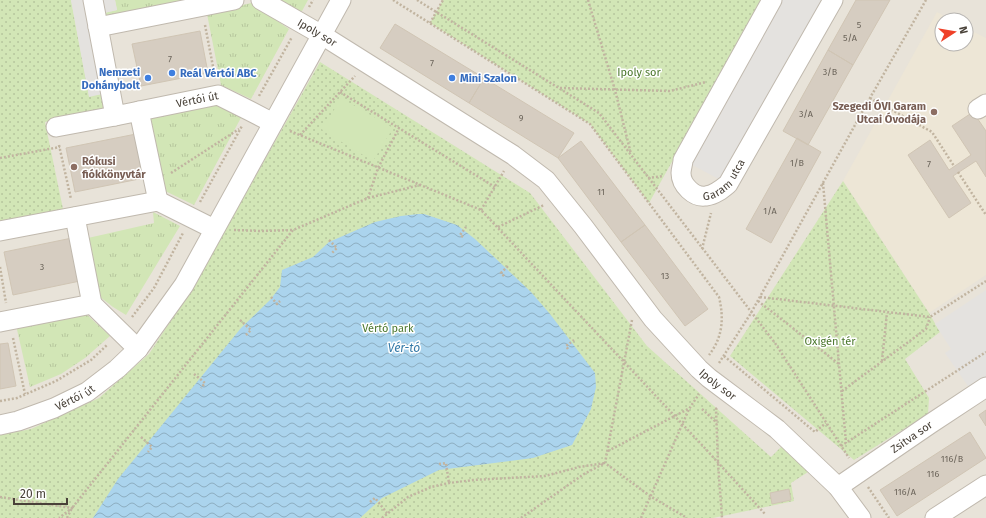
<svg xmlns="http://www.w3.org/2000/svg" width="986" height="518" viewBox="0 0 986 518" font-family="'Fira Sans',sans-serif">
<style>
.residential{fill:#e8e3d9;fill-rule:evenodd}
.education{fill:#ede6d6}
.grass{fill:url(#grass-tufts)}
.park{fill:url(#park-dots)}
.pitch{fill:#d2e6b6}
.parking{fill:#e4e2df}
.water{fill:url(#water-waves)}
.building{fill:#d6cdc1;stroke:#d0c5b4}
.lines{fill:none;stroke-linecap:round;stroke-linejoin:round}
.minor-casing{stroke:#c0b9ae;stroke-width:21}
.path{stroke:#c1b4a0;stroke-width:2.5;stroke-dasharray:2 2;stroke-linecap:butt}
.minor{stroke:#fff;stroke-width:19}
.shop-dot{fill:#3f7fe0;stroke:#fff;stroke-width:1.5}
.education-dot{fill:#8d6e63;stroke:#fff;stroke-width:1.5}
.labels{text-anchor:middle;stroke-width:3;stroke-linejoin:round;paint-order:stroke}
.number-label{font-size:9px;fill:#6c655b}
.street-label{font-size:11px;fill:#494239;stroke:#fff}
.shop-label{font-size:11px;font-weight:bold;fill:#366cbe;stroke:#fff;text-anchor:start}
.park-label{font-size:11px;fill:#4c782e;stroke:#fff}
.education-label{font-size:11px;font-weight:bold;fill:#785e54;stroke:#fff;text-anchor:end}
.water-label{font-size:12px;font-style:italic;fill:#347aa8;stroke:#fff}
</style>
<defs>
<pattern id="grass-tufts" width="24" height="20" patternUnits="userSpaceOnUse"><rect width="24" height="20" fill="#d2e6b6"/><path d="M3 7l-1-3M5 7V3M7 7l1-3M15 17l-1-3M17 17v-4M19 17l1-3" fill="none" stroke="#b6c69d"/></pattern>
<pattern id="park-dots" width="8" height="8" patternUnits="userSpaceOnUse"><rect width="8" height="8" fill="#d2e6b6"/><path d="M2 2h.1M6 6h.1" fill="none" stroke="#b6c69d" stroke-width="1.8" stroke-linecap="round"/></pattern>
<pattern id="water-waves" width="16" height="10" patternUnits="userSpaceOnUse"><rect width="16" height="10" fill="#abd4ed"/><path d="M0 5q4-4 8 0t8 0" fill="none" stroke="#8daec1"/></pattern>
</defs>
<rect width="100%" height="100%" fill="#f5f1eb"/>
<!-- residential -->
<path class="residential" d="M0,0H986V518H0ZM942,20H966V44H942Z"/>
<!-- education -->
<path class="education" d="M937,12L951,20H942V44H966V28L986,38V275L929,313L843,181Z"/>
<!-- grass -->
<path class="grass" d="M115,0H203L109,18L104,13L117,10Z
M277,0H308L302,11L294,10Z
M251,3L289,29L251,99L221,85L207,14Z
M221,103L243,114L194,205L163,190L149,118Z
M153,212L180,226L126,315L113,307L100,297L88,238L154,223Z
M84,312L110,336L85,358L61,374L30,387L16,325Z"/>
<!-- park -->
<path class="park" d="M0,0H71L89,96L102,94L105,111L45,122L63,209L0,222Z
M443,0H762L649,203L590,124L430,23Z
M320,62L530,193L647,346L771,457L782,446L808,472L791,483L794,501L713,518H0V435L31,429L99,398L149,354L193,287Z
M843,181L929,313L940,332L905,359L929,398L928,414L854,460L730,356Z"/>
<!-- pitch -->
<path class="pitch" d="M341,98L393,128L373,161L322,130Z"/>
<!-- parking -->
<path class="parking" d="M71,0H84L102,94L89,97Z
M101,0H115L117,10L104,13Z
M772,0H833L728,184L683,160Z
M986,290V378L970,389L945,353L951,349L935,324Z"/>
<!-- water -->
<path class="water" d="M418,214H424L457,225L475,239L531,292L550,314L595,373L596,387L591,409L572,445L533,458L439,470L382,498L360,518H93L118,479L241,328L270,300L280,287L282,270L313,257L329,242L375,222L401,216Z"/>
<!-- building -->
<path class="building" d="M856,0H890L853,65L828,50Z
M395,24L484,78L469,103L380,48Z
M200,31L208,73L141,86L132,44Z
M828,50L853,65L808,145L783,131Z
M484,78L574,133L558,158L469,103Z
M973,112L986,131V177L976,161L953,176L971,203L949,218L908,155L930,140L949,170L971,155L952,126Z
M136,134L144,178L75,192L66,148Z
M797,138L821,152L771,243L746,229Z
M581,141L645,225L621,242L558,158Z
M645,225L708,309L685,326L621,242Z
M72,238L80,281L13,295L4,252Z
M8,343L16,386L0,389V344Z
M986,410V426L979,415Z
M970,432L986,458L897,516L880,490Z
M789,489L791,500L772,504L770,493Z"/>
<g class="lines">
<!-- minor casing -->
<g class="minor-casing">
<g id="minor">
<path id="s1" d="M93,0L115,116L218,95L250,111L273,123"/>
<path id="s2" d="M261,0L322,35L513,155L546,180L583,226L653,319L699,369L709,378L777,429L838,487L861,518"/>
<path id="s3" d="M772,0L683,160C683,164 681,169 681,173C681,185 694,198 706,196C715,195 722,189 728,184L833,0"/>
<path d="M98,27L234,0"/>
<path d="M978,109L986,104"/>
<path d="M139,111L158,201"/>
<path d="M56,127L115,116"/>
<path d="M75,217L92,304"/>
<path d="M0,231L158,201L214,229"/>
<path d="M0,322L92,304L138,349"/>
<path id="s4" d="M0,425L18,421L54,408L87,392L117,369L138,349L184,285L341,0"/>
<path id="s5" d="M838,487L930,424L986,387"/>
<path d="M935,518L986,485"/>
</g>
</g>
<!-- path -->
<path class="path" d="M393,0L590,124L719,297C724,318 723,337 709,355
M417,0L599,113L775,343L849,458
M588,0L615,90L631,154
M309,7L313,0
M430,23L443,0
M205,25L215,77
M560,88L670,91L706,82
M340,92L495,187
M259,96L292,37
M870,98L932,132L954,166
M290,131L481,210L702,445L765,514
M300,135L355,76
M59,145L71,199
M0,158L60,147
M958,172L986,215
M171,173L239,129
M648,178L663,176
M823,183L846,443
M368,198L378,168L399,128
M200,202L242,126
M481,210L504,171
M498,227L544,205
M234,230L261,231L293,230
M463,237L460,235L466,227
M329,240L337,248L332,253
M702,249L711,213
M0,267L6,303
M504,276L501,273L508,266
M271,297L277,304L280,301
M760,297L930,317L986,281
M758,301L839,364
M132,317L154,288L183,233
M240,320L251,330L246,335
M632,320L605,463L650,496L687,518
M13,338L25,394
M568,349L566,346L574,340
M724,356L815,432L826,423
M882,361L887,313
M719,363L751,313L870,98L926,0
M194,374L205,383L201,388
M842,391L926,329L930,317
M0,401L17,398L56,381L91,360L107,345
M717,408L716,409L718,463L722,518
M702,409L717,423
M141,437L152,447L148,452
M841,446L986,352
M608,451L688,409
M439,464L446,463L449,483
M868,487L889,518
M0,497L72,508L59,518
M370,502L375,498L387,513
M67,518L72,508L293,230L368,198L420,185
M382,518L408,497L431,487L449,483L473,480L545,476L579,467L605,463
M521,518L584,474L603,464
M641,518L689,409L699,394"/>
<!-- minor -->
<use href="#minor" class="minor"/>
</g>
<!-- markers -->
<g class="shop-dot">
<circle cx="172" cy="73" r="4"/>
<circle cx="148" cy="78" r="4"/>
<circle cx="452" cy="78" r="4"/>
</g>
<g class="education-dot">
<circle cx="934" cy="112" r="4"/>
<circle cx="74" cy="167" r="4"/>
</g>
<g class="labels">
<!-- number labels -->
<g class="number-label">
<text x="859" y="28">5</text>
<text x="850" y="41">5/A</text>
<text x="170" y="62">7</text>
<text x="432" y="66">7</text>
<text x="830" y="75">3/B</text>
<text x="806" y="117">3/A</text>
<text x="521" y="121">9</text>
<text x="797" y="166">1/B</text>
<text x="929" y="167">7</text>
<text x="601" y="195">11</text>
<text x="770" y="214">1/A</text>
<text x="42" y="270">3</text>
<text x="665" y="279">13</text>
<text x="952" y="462">116/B</text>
<text x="933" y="477">116</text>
<text x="905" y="495">116/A</text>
</g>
<!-- street labels -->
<g class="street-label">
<text dy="4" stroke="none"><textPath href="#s2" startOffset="65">Ipoly sor</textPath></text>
<text dy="4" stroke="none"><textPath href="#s1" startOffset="202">Vértói út</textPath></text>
<text dy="4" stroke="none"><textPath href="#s3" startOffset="259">Garam utca</textPath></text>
<text dy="4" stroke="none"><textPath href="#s2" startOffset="605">Ipoly sor</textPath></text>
<text dy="4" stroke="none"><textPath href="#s4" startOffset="80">Vértói út</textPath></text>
<text dy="4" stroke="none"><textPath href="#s5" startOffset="89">Zsitva sor</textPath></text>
</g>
<!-- shop labels -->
<g class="shop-label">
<text x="140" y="76" text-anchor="end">Nemzeti<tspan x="140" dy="13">Dohánybolt</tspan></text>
<text x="180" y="77">Reál Vértói ABC</text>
<text x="460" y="82">Mini Szalon</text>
</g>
<!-- park labels -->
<g class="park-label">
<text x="639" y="76">Ipoly sor</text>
<text x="388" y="332">Vértó park</text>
<text x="830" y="345">Oxigén tér</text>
</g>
<!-- education labels -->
<g class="education-label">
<text x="926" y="110">Szegedi ÓVI Garam<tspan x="926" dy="13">Utcai Óvodája</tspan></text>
<text x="82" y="165" text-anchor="start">Rókusi<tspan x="82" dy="13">fiókkönyvtár</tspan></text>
</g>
<!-- water labels -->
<g class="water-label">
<text x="404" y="352">Vér-tó</text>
</g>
</g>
<!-- north arrow -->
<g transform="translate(954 32) rotate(78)"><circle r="19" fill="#ffffff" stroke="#b6b3b0"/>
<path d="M0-3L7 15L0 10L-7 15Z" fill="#ef4128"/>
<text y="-6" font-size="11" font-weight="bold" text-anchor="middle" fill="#494239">N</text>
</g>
<!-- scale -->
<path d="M14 498v6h53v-6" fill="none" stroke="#494239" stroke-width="2"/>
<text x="20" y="498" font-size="12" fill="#494239" stroke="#ffffff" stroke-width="3" paint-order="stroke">20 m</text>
</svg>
